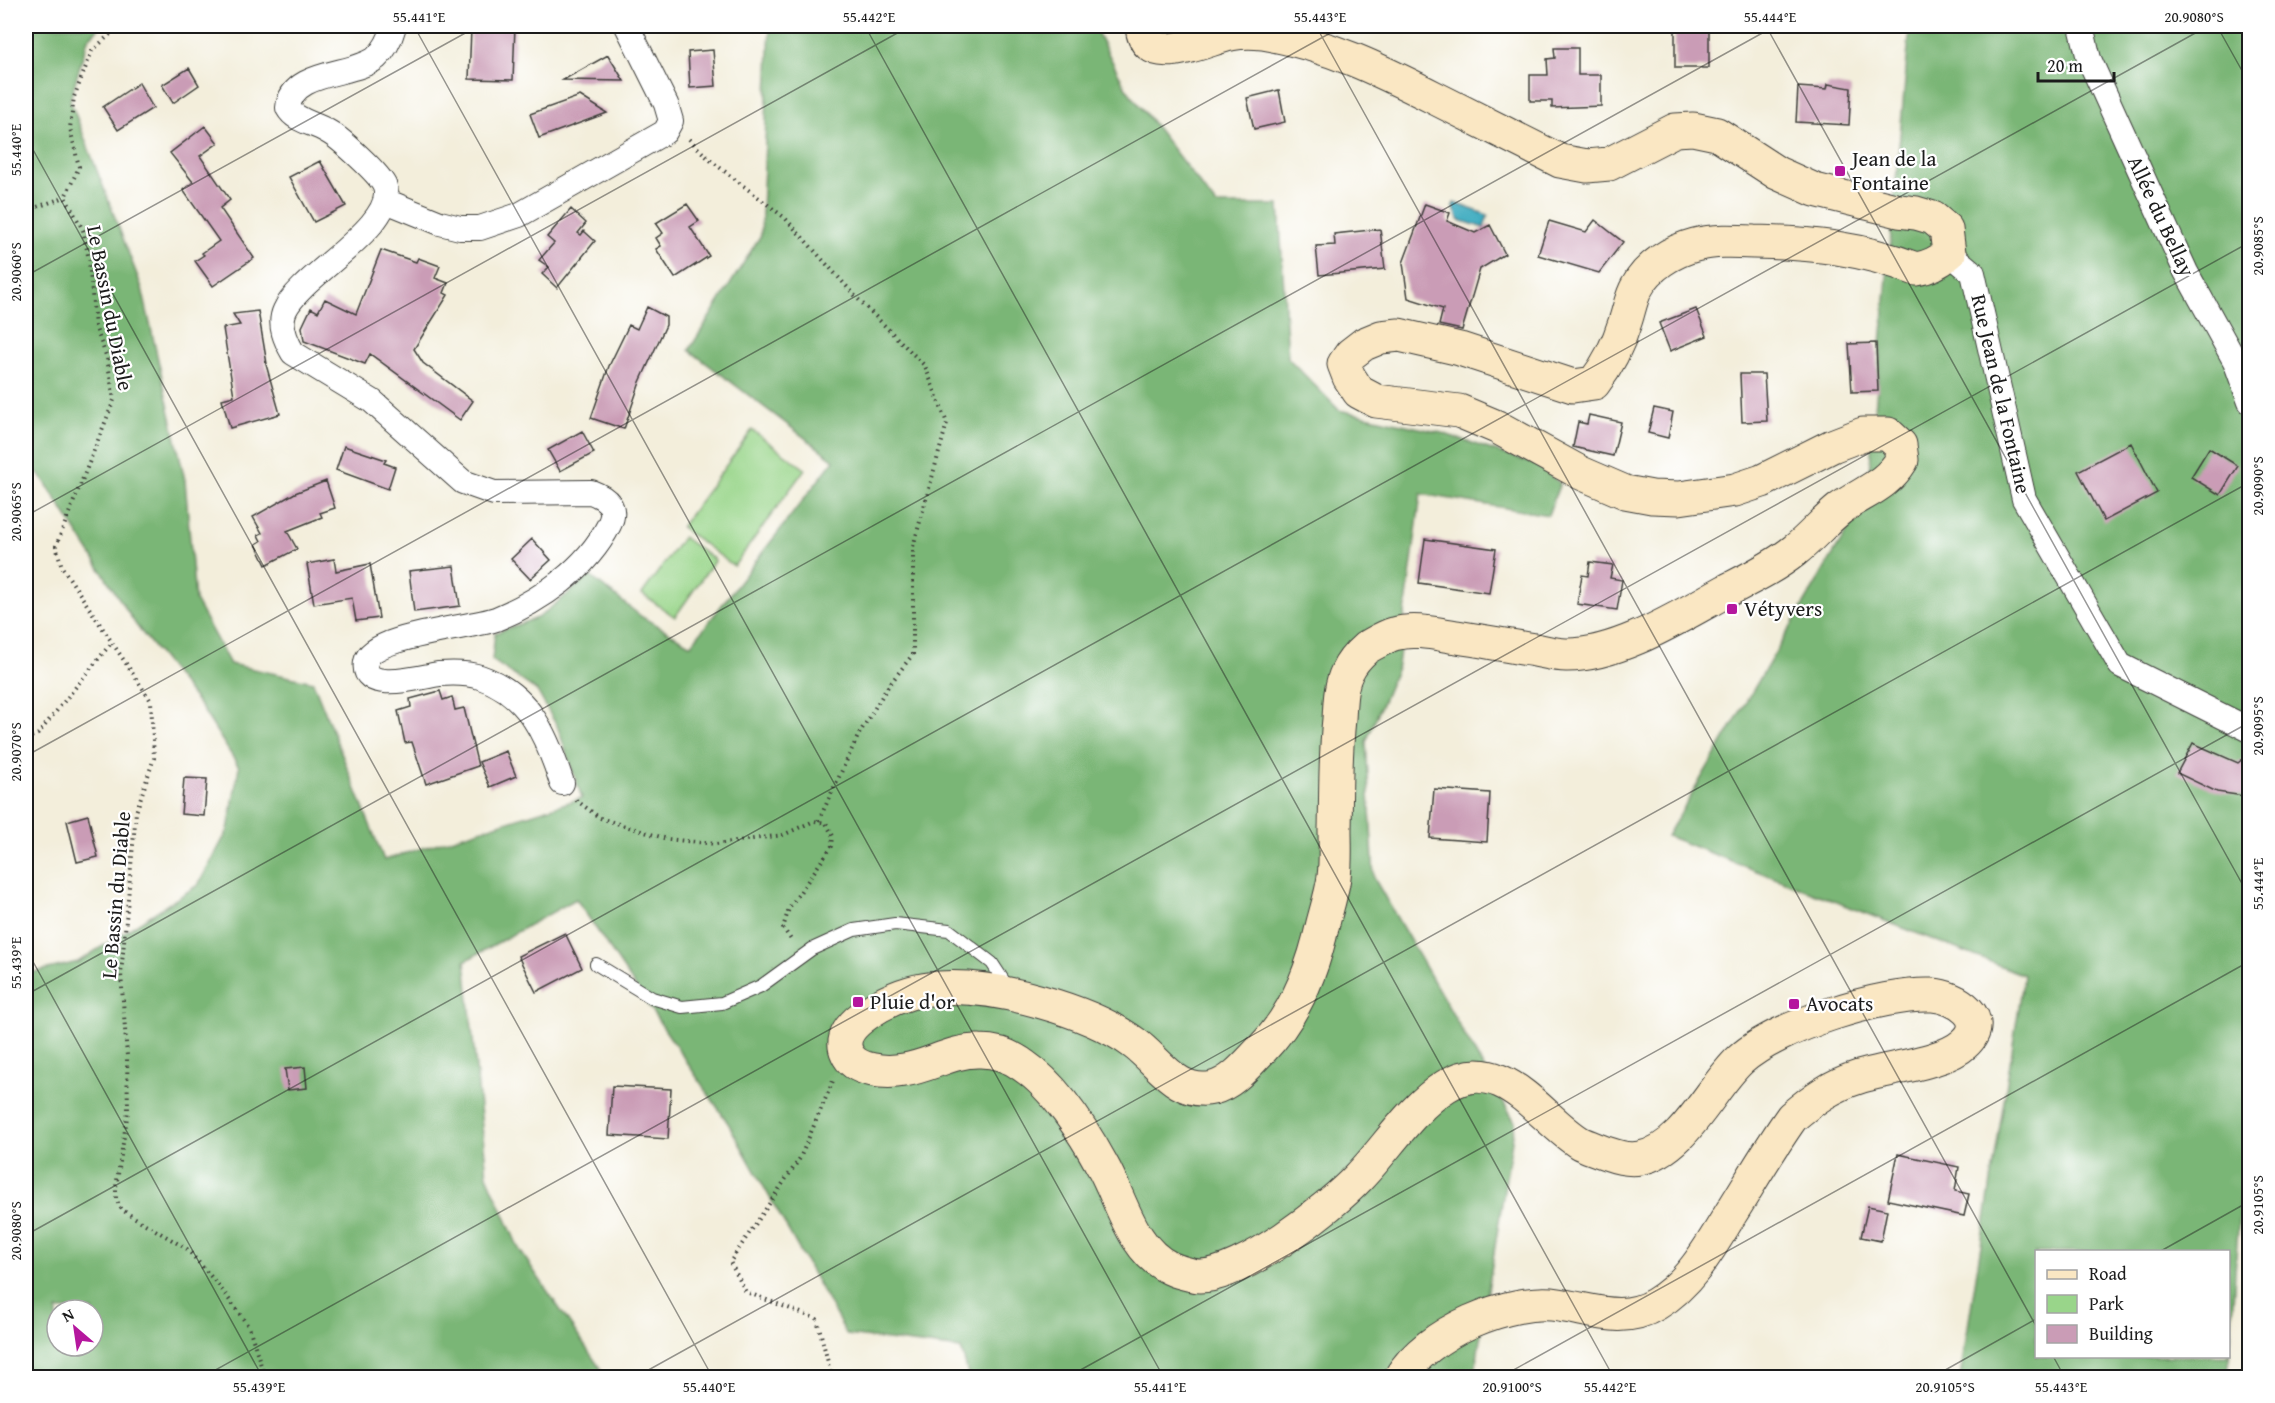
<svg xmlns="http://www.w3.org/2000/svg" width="2275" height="1403" viewBox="0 0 2275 1403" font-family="'Gentium Book Plus',serif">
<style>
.green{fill:#99d58a;stroke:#5a7853;stroke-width:1.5}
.forest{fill:#7ab676;stroke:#4b6949;stroke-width:1.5;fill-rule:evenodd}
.water{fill:#42adc1;stroke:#2f646e;stroke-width:1.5}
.building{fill:#ca9cb6}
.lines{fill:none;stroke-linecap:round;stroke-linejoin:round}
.lane-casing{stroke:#3c3c39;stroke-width:14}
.street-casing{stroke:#3c3c39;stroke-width:26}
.secondary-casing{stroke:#3c3c39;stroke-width:35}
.path{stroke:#3c3c39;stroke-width:4;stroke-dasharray:1.5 4.5;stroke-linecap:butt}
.lane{stroke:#fff;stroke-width:12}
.street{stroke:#fff;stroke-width:24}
.secondary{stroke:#fae7c3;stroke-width:33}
.ticks{fill:none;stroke:#1c1c1c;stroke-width:1.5;stroke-opacity:0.45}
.poi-dot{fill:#b5179e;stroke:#fff;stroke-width:2}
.labels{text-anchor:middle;stroke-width:4.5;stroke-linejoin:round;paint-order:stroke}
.poi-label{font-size:21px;fill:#1c1c1c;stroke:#fff;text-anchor:start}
.street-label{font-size:21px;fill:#1c1c1c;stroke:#fff}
.neatline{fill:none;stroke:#1c1c1c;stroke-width:2}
.ticks-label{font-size:15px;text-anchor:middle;fill:#1c1c1c}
</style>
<rect width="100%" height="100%" fill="#fff"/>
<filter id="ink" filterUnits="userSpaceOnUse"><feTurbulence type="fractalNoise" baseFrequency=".0167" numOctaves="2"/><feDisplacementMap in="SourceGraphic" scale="12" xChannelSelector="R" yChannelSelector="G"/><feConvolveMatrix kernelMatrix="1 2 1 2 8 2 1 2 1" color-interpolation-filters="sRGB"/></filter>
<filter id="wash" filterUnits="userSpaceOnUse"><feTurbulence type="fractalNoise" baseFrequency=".008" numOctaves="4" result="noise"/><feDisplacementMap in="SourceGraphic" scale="24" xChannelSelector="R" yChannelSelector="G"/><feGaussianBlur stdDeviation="1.35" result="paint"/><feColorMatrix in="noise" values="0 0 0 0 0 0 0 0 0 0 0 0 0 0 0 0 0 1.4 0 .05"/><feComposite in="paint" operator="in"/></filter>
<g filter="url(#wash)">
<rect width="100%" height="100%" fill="#f3eedb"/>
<!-- green -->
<path class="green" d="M752,430L805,469L734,566L681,527Z
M683,537L715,560L675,617L642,594Z"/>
<!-- forest -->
<path class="forest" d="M26,26H101L88,39L70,100L142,288L185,480L195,600L230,664L313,682L384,860L582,798L558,728L537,691L492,660L495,633L539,617L590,576L642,617L691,645L834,460L689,350L761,235L770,26H1094L1126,88L1216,205H1279L1288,358L1339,410L1442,433L1536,465L1560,483L1548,515L1421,494L1398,665L1366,742L1374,878L1515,1122L1474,1377H969L961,1349L847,1335L728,1123L576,899L465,961L487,1175L519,1249L606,1377H26V974L78,962L198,885L228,830L239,767L201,707L136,625L43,479L26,460ZM57,1310H93V1346H57Z
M1910,26H2249L2250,1050L2228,1377H1960L2024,975L1667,836L1867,497ZM2036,1252H2228V1356H2036Z"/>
<!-- water -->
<path class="water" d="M1454,203L1488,215L1484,228L1459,220L1453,206Z"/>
<g id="blocks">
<!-- building -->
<path class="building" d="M483,26H515L513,80L469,79L471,29H483Z
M1675,26H1709V68H1675Z
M1554,48H1578V75H1601V106L1552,108V101H1530V75H1548L1547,59L1555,58Z
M713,50L716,86L690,88L688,52Z
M608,55L624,81L563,80Z
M189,68L199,85L173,103L162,85Z
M139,83L153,108L118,130L103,107Z
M1828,84L1851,88L1849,125L1796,122L1798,87L1827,89Z
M1279,90L1285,122L1254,129L1247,98Z
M580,96L607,113L539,138L530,114Z
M205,126L218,143L200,156L230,200L220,208L254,258L213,286L195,261L204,255L202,253L219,241L183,190L193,182L170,153Z
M320,161L346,206L314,222L289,177Z
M687,204L699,221L690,227L709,256L675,278L656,249L661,246L656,238L663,233L656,223Z
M1425,204L1450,213L1447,221L1475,233L1490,225L1505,254L1480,269L1462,330L1439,325L1443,309L1408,298L1403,263Z
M571,209L586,223L578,233L581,235L584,231L595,241L557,288L542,274L549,267L539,260L554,243L547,237Z
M1595,220L1623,242L1599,273L1538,255L1549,221L1586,232Z
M1380,229L1385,269L1319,275L1316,246L1335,245L1334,234Z
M381,250L416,262L418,258L440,266L435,278L448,283L444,293L448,295L414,349L423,363L473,401L460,420L370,354L365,364L304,341L302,327L311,308L318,312L325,299L356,314Z
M647,307L666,317V325L640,382L624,429L591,418L609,366L629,325L637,329Z
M1696,309L1707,336L1670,351L1659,323Z
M258,311L267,364L265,361L280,414L230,428L222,399L234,396L223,328L240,325L233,314Z
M1876,343L1878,391L1852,392L1849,344Z
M1740,374H1764L1767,421L1742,422Z
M1654,408L1673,412L1668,438L1648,433Z
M1589,415L1621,422L1613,456L1573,447L1578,422L1587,424Z
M582,431L594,453L560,471L548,450Z
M2131,443L2157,493L2104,521L2078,471Z
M344,446L386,460L384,463L395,467L388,489L336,470Z
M2209,448L2238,466L2220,495L2191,477Z
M326,481L335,508L320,513L322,517L287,531L297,549L266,565L256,544L261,541L258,535L262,533L253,517L295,493Z
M532,539L551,560L530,579L511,559Z
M1425,539L1496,549L1489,593L1419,583Z
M334,559L336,571L370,564L379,618L356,621L352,598L314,604L307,564Z
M1590,562L1613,565L1610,578L1622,580L1617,610L1577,604L1582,575L1588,576Z
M454,566L460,606L414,612L409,571Z
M440,691L443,700L452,697L455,710L464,708L478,766L426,784L412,742L405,743L398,711L411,707L410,699Z
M2193,743L2238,763L2250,753V797L2217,792L2177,773Z
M506,751L516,776L490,787L479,762Z
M184,778L207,779L204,816L181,814Z
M1434,789L1490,793L1487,842L1430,838Z
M88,815L98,857L77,862L67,821Z
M565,933L582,968L536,992L518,956Z
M305,1067L307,1088L288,1090L285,1069Z
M612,1086L671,1089L668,1139L609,1135Z
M1898,1154L1959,1167L1955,1191L1969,1194L1964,1216L1888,1200Z
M1868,1206L1887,1210L1881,1241L1861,1237Z"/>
</g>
</g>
<g filter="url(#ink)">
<use href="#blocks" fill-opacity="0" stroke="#3c3c39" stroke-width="1.5"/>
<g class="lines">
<!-- lane casing -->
<g class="lane-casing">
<path id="lane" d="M596,964L652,998L682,1007L722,1003L761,986L812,949L854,930L895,924L949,930L992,963L1009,989"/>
</g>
<!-- street casing -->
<g class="street-casing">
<path id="street" d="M394,26C391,37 386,49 376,58C354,76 291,70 288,108C295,121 314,123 327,131C339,137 381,175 385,187C397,225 300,276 285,310C278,325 286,341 293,353L372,401L463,482L494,493L591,492C607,498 618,507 609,525C587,569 540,601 496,619C472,628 371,635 366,662C360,695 424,676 439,674C452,673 468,673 480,677C530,694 547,737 562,783
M2081,26L2089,59L2186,272L2235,361L2250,402
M386,201L440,223L460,228H480L519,215L665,132L671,121L666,104L627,26
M1949,253L1973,273L2024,499L2120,665L2250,730"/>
</g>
<!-- secondary casing -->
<g class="secondary-casing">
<path id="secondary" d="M1142,26C1145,72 1207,38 1231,34C1240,32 1253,32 1263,33C1329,45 1378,69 1437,99C1478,120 1519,140 1560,161L1587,166L1609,164L1675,130L1693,129L1717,134L1777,173L1815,190L1899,211L1916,213L1933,218L1946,229L1949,253C1939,262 1930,267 1916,269C1861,248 1813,243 1754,242C1734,241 1714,240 1695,245C1672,251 1648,266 1637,287C1631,297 1629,311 1625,322C1618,345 1608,365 1594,383L1573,386L1460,349L1399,335L1381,337L1364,344L1351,354L1344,364L1349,377L1359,392L1376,401L1459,411L1497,427L1581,473L1625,492L1652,497L1679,498L1735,490L1762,481L1832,446L1863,434H1888L1900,445L1902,460C1886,486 1865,491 1841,508C1824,521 1811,538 1794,551C1774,567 1749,579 1726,591C1682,615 1618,656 1566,655C1556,655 1546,652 1535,650C1509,646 1483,641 1457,637C1437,634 1415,628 1394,634C1389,635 1371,645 1366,648C1358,655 1351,663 1347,672C1340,686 1340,703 1339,719C1335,755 1336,792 1335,829C1335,845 1336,861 1334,877C1332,892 1327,908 1323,923C1313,970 1296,1014 1262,1049C1248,1063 1233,1083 1213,1088C1177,1096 1159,1061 1134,1043C1089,1010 995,984 939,988C919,989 897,996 879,1006C864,1015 837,1032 847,1053C855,1072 887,1073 904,1070C930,1066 953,1050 980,1051C996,1051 1012,1057 1024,1066C1055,1087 1084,1132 1102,1165C1121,1198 1132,1251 1170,1268C1176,1271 1193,1276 1200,1276C1242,1276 1330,1208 1359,1177C1388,1147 1411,1108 1446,1086C1502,1051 1539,1118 1580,1143C1584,1145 1605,1153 1609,1154C1620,1158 1629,1160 1640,1158C1684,1150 1710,1088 1740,1060C1777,1026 1882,993 1932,995C1956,996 1992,1019 1964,1044C1944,1063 1887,1068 1859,1077C1833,1085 1813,1099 1792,1117C1770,1148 1751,1181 1731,1213C1711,1246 1690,1284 1656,1304C1624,1324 1593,1310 1559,1305C1509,1297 1426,1333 1400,1378"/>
</g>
<!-- path -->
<path class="path" d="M119,26L92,51L74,97L70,128L79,167L65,197L83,230L89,260L95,326L107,358L114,400L56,546L62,567L151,701L154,758L136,812L121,974L127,1056L128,1111L116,1187V1199L122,1210L187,1249L220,1287L249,1327L265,1378
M689,139L710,160L785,218L858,299L925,366L947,423L913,547V654L887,688L859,734L818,822
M26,211L65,197
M26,739L38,734L112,642
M576,800L600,818L667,839L716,844L783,835L814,821L826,823L833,836L832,846L789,908L783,928L792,941
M832,1378L817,1319L746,1292L730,1262L800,1158L833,1081"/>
<!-- lane -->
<use href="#lane" class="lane"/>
<!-- street -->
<use href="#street" class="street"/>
<!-- secondary -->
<use href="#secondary" class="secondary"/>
</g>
</g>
<!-- ticks -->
<path class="ticks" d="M414,26L1164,1378M865,26L1614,1378M1316,26L2036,1326M1766,26L2250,898M2217,26L2250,85M26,37L45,26M26,137L713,1378M26,276L478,26M26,516L910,26M26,756L1343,26M26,949L263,1378M26,995L1775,26M26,1235L2208,26M2159,1252L2250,1201M2053,1356L2065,1378M201,1378L2250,242M634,1378L2250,482M1066,1378L2250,722M1499,1378L2250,961M1931,1378L2036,1319"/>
<!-- markers -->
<g class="poi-dot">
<rect x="1834" y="165" width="12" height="12" rx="3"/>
<rect x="1726" y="603" width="12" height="12" rx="3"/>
<rect x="852" y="996" width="12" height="12" rx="3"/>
<rect x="1788" y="998" width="12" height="12" rx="3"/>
</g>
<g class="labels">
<!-- poi labels -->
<g class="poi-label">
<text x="1852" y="166">Jean de la<tspan x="1852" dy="24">Fontaine</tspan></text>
<text x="1744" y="616">Vétyvers</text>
<text x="870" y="1009">Pluie d'or</text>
<text x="1806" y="1011">Avocats</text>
</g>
<!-- street labels -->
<g class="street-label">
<text transform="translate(2161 216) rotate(65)" y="7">Allée du Bellay</text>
<text transform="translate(110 308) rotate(79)" y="7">Le Bassin du Diable</text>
<text transform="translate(2001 394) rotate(77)" y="7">Rue Jean de la Fontaine</text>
<text transform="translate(116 895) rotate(-85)" y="7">Le Bassin du Diable</text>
</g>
</g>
<!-- margin -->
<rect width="2275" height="1403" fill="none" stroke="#fff" stroke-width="66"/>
<!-- legend -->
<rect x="2035" y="1250" width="195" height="108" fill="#ffffff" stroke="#a4a4a4" stroke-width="1.5"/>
<rect x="2047" y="1270" width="30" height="9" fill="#fae7c3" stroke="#a4a4a4" stroke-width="1.5"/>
<text x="2089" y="1280" font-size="18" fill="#1c1c1c">Road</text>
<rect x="2047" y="1295" width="30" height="18" fill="#99d58a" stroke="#a4a4a4" stroke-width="1.5"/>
<text x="2089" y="1310" font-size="18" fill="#1c1c1c">Park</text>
<rect x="2047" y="1325" width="30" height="18" fill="#ca9cb6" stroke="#a4a4a4" stroke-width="1.5"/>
<text x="2089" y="1340" font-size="18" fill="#1c1c1c">Building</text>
<!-- north arrow -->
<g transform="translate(75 1328) rotate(331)"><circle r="28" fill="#ffffff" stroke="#a4a4a4" stroke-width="1.5"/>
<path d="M0-4.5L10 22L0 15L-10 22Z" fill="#b5179e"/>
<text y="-9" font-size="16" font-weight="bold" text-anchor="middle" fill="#1c1c1c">N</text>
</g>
<!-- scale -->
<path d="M2038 72v9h76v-9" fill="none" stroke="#1c1c1c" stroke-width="3"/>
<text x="2047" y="72" font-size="18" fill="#1c1c1c" stroke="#ffffff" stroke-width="4.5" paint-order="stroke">20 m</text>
<rect x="33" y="33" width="2209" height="1337" class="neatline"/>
<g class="ticks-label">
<text x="419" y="22">55.441°E</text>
<text x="869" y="22">55.442°E</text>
<text x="1320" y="22">55.443°E</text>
<text x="1770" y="22">55.444°E</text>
<text x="2194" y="22">20.9080°S</text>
<text transform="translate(16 150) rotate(-90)" y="5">55.440°E</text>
<text transform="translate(2258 246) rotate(-90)" y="5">20.9085°S</text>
<text transform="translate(16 272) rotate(-90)" y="5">20.9060°S</text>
<text transform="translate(2258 486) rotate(-90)" y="5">20.9090°S</text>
<text transform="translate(16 512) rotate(-90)" y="5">20.9065°S</text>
<text transform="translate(2258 726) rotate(-90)" y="5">20.9095°S</text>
<text transform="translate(16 752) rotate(-90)" y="5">20.9070°S</text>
<text transform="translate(2258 884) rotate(-90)" y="5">55.444°E</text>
<text transform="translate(16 963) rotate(-90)" y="5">55.439°E</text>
<text transform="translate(2258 1205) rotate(-90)" y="5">20.9105°S</text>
<text transform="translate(16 1231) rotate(-90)" y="5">20.9080°S</text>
<text x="259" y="1392">55.439°E</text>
<text x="709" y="1392">55.440°E</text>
<text x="1160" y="1392">55.441°E</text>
<text x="1512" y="1392">20.9100°S</text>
<text x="1610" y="1392">55.442°E</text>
<text x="1945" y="1392">20.9105°S</text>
<text x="2061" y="1392">55.443°E</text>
</g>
</svg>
